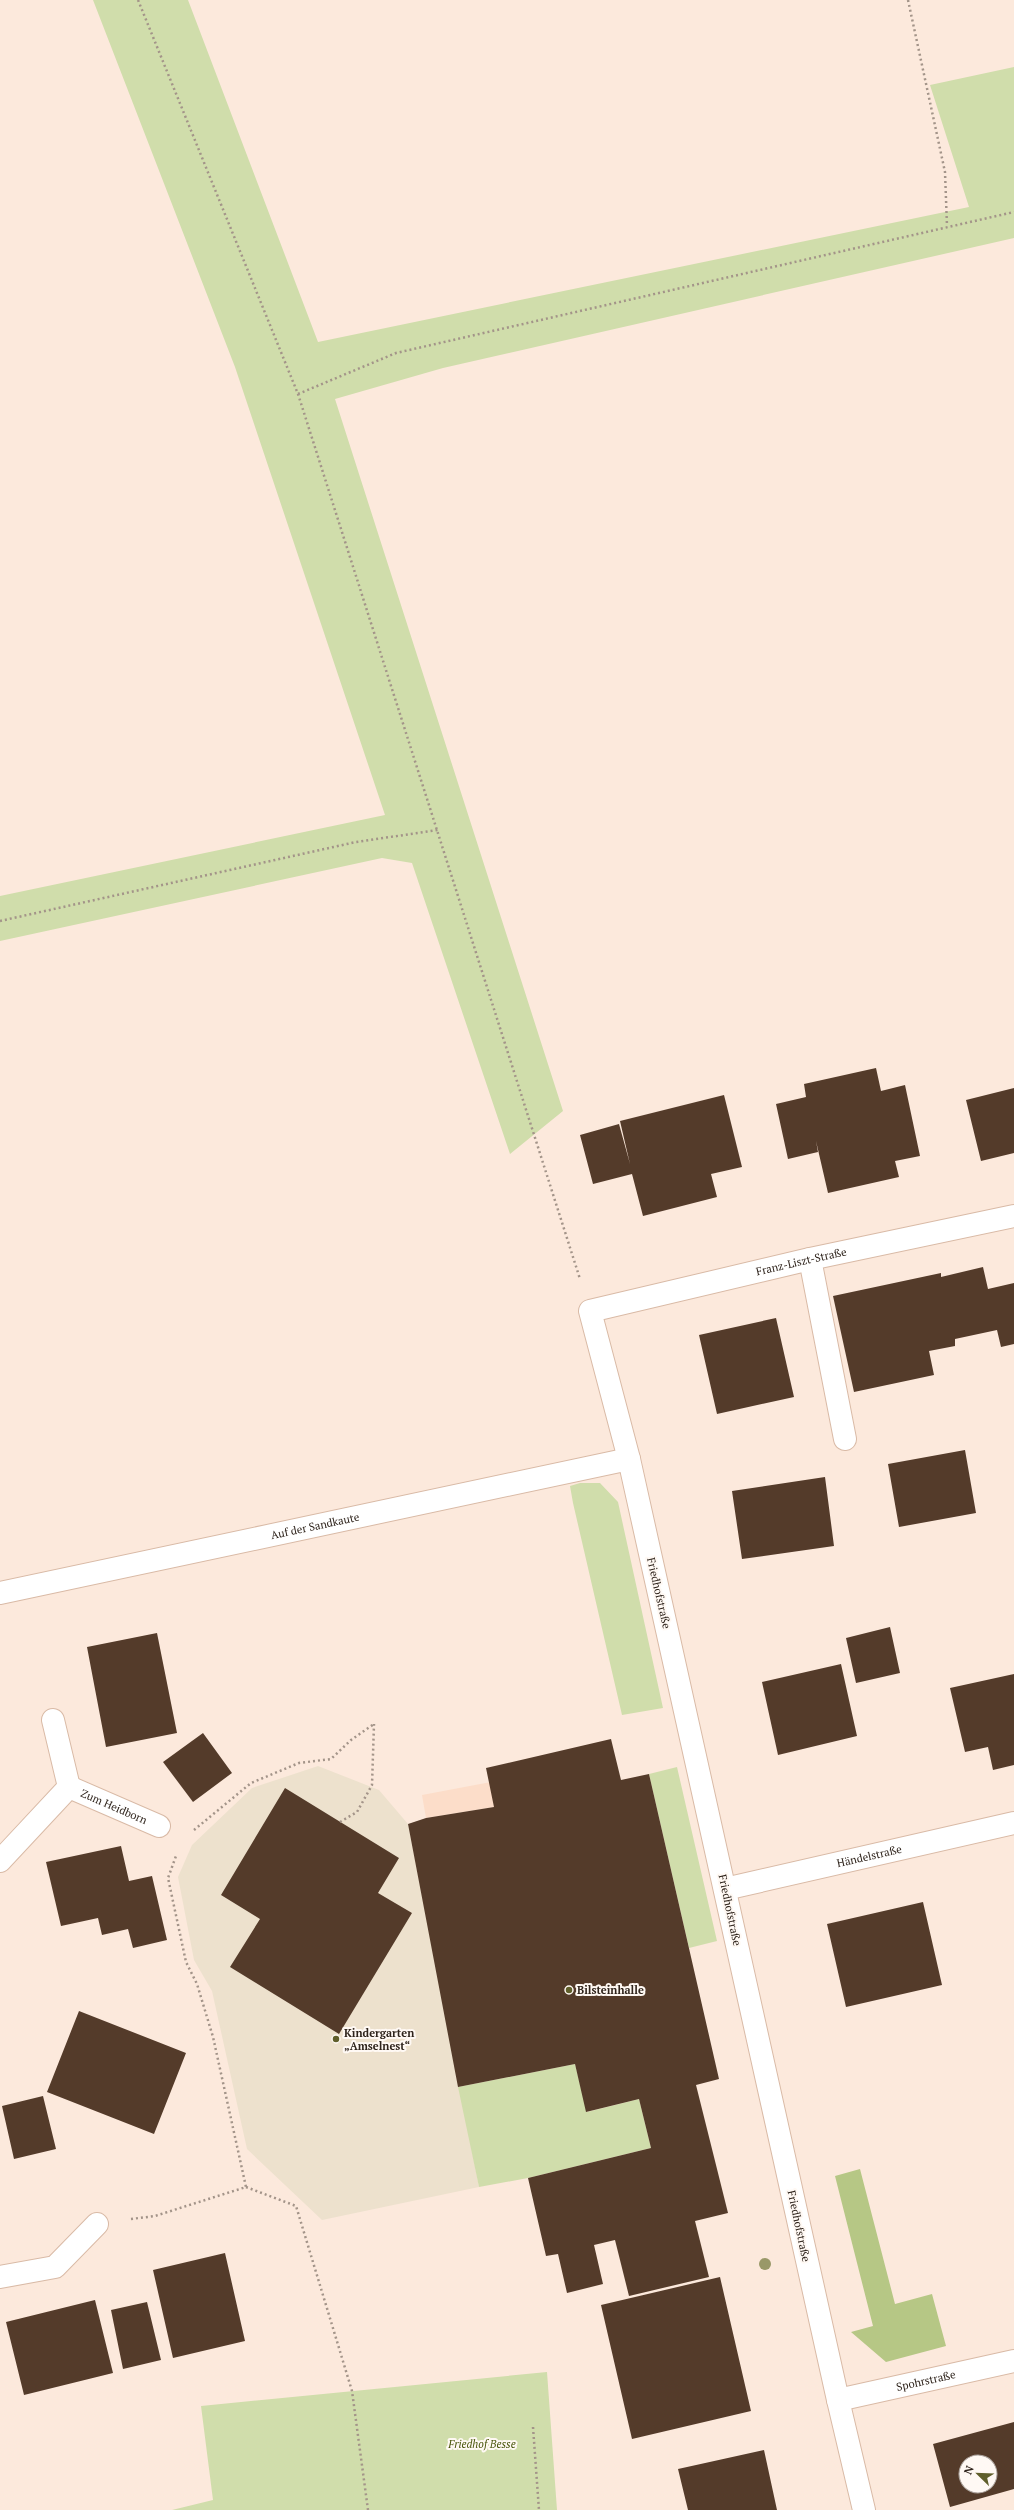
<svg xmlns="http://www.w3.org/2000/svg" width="1014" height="2510" viewBox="0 0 1014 2510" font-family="'PT Serif',serif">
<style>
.built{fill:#fcddc9}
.education{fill:#ede1cd}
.green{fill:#d0ddab}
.forest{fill:#b6c785}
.building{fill:#543b2a;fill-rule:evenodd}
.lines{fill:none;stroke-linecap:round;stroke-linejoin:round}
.service-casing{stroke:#d9baa6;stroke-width:24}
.minor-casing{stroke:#d9baa6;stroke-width:24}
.path{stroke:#a39489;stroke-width:2.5;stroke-dasharray:2 3;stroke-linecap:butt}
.service{stroke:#fff;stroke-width:22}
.minor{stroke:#fff;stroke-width:22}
.tree{fill:#999868}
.poi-dot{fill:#605f2b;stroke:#fff9f4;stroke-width:1.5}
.labels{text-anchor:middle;stroke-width:4;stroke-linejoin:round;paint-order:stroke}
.street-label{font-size:11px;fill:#2f241c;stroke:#fff9f4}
.poi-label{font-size:11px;font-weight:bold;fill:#2f241c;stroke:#fff9f4;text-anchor:start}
.park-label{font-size:11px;font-style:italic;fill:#485509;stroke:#fff9f4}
</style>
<rect width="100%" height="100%" fill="#fce9dc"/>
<!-- built -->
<path class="built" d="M491,1782L494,1807L426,1818L422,1795Z"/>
<!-- education -->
<path class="education" d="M318,1766L379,1790L408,1824L479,2187L322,2220L247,2149L212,1991L194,1960L178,1877L192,1845L252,1788Z"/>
<!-- green -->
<path class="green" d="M93,0H188L318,342L969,207L930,85L1014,67V238L443,368L335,399L563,1111L510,1154L412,863L382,858L0,941V896L385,815L235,367Z
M580,1483H600L618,1502L663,1708L622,1715L573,1503L570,1486Z
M677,1767L717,1941L689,1948L649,1774Z
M575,2064L587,2112L639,2099L651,2148L528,2178L479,2187L458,2087Z
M547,2372L557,2510H172L213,2500L201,2406Z"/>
<!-- forest -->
<path class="forest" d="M860,2169L895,2304L932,2294L946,2346L886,2362L851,2332L873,2326L835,2176Z"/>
<!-- building -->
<path class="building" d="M876,1068L881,1091L905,1085L920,1156L895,1161L899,1177L828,1193L816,1141L818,1152L788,1159L776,1104L806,1097L804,1084Z
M1014,1088V1153L981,1161L966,1100Z
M724,1095L742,1167L711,1174L717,1197L643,1216L632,1174L593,1184L580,1135L619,1124L630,1164L620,1121Z
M983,1267L988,1289L1014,1283V1344L1001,1347L997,1330L955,1339V1346L929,1351L934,1375L854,1392L833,1296L941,1273V1277Z
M776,1318L794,1397L717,1414L699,1335Z
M965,1450L976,1513L899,1527L888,1464Z
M825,1477L834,1546L742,1559L732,1491Z
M890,1627L900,1673L856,1683L846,1638Z
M157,1633L177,1733L106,1747L87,1647Z
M841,1664L857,1736L778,1755L762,1682Z
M1014,1674V1765L993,1770L988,1747L965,1752L950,1688Z
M203,1733L232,1773L193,1802L163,1762Z
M611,1739L621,1780L649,1774L719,2079L696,2085L728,2213L695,2221L709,2277L629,2296L615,2240L594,2245L603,2284L567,2293L558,2254L546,2256L528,2178L651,2148L639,2099L586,2112L575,2064L458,2087L408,1824L426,1818L494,1807L486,1768Z
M285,1788L399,1858L378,1893L412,1913L339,2034L230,1967L260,1919L221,1895Z
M121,1846L129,1881L152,1876L167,1940L133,1948L128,1929L102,1935L98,1918L61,1926L46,1862Z
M923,1902L942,1985L846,2007L827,1924Z
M79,2011L186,2053L154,2134L47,2092Z
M43,2096L56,2149L14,2159L2,2106Z
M225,2253L245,2341L173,2358L153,2270Z
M720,2277L751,2411L632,2439L601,2305Z
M95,2300L113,2373L24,2395L6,2322Z
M147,2302L161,2360L123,2369L111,2310Z
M1014,2422V2489L950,2507L933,2444ZM966,2462H990V2486H966Z
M764,2450L777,2510H688L678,2469Z"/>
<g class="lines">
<!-- service casing -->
<g class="service-casing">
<path id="service" d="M810,1259L845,1439"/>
</g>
<!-- minor casing -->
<g class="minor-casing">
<g id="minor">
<path id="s1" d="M0,1593L629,1459"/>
<path id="s2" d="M69,1787L159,1826"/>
<path d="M0,1861L69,1787L53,1720"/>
<path id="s3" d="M725,1889L1014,1823"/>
<path d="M0,2277L55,2267L97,2224"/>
<path id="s4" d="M838,2400L1014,2361"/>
<path id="s5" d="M864,2510L838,2400L629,1459L590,1311L810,1259L1014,1216"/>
</g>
</g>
<!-- path -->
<path class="path" d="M138,0L298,394L580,1279
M908,0L945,172L947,226
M298,394L396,353L1014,212
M0,921L356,842L438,830
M340,1822L357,1812L372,1785L374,1724
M194,1830L251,1783L299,1763L331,1759L351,1740L374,1724
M246,2187L296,2206L352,2391L368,2510
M131,2219L155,2216L246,2187L213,2037L197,1984L186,1962L168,1878L176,1856
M533,2427L539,2510"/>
<!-- service -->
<use href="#service" class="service"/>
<!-- minor -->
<use href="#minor" class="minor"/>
</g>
<!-- trees -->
<circle class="tree" cx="765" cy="2264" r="6"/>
<!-- markers -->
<g class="poi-dot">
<circle cx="569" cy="1990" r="4"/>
<circle cx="336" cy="2039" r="4"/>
</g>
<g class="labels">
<!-- street labels -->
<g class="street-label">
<text dy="4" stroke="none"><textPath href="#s5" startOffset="1447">Franz-Liszt-Straße</textPath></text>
<text dy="4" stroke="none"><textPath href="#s1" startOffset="322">Auf der Sandkaute</textPath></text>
<text transform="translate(659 1593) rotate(77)" y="4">Friedhofstraße</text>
<text dy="4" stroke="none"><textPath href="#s2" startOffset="49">Zum Heidborn</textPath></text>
<text dy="4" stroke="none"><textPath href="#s3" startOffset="148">Händelstraße</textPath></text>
<text transform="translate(730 1910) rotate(78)" y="4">Friedhofstraße</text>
<text transform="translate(799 2226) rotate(78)" y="4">Friedhofstraße</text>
<text dy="4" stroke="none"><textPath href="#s4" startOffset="90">Spohrstraße</textPath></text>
</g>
<!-- poi labels -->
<g class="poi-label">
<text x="577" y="1994">Bilsteinhalle</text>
<text x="344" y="2037">Kindergarten<tspan x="344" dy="13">„Amselnest“</tspan></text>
</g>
<!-- park labels -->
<g class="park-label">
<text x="482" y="2448">Friedhof Besse</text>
</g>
</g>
<!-- north arrow -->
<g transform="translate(978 2474) rotate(293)"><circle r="19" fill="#fff9f4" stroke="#aca49e"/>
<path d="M0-3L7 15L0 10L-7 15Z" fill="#605f2b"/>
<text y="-6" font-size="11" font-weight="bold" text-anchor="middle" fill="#2f241c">N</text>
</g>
</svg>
